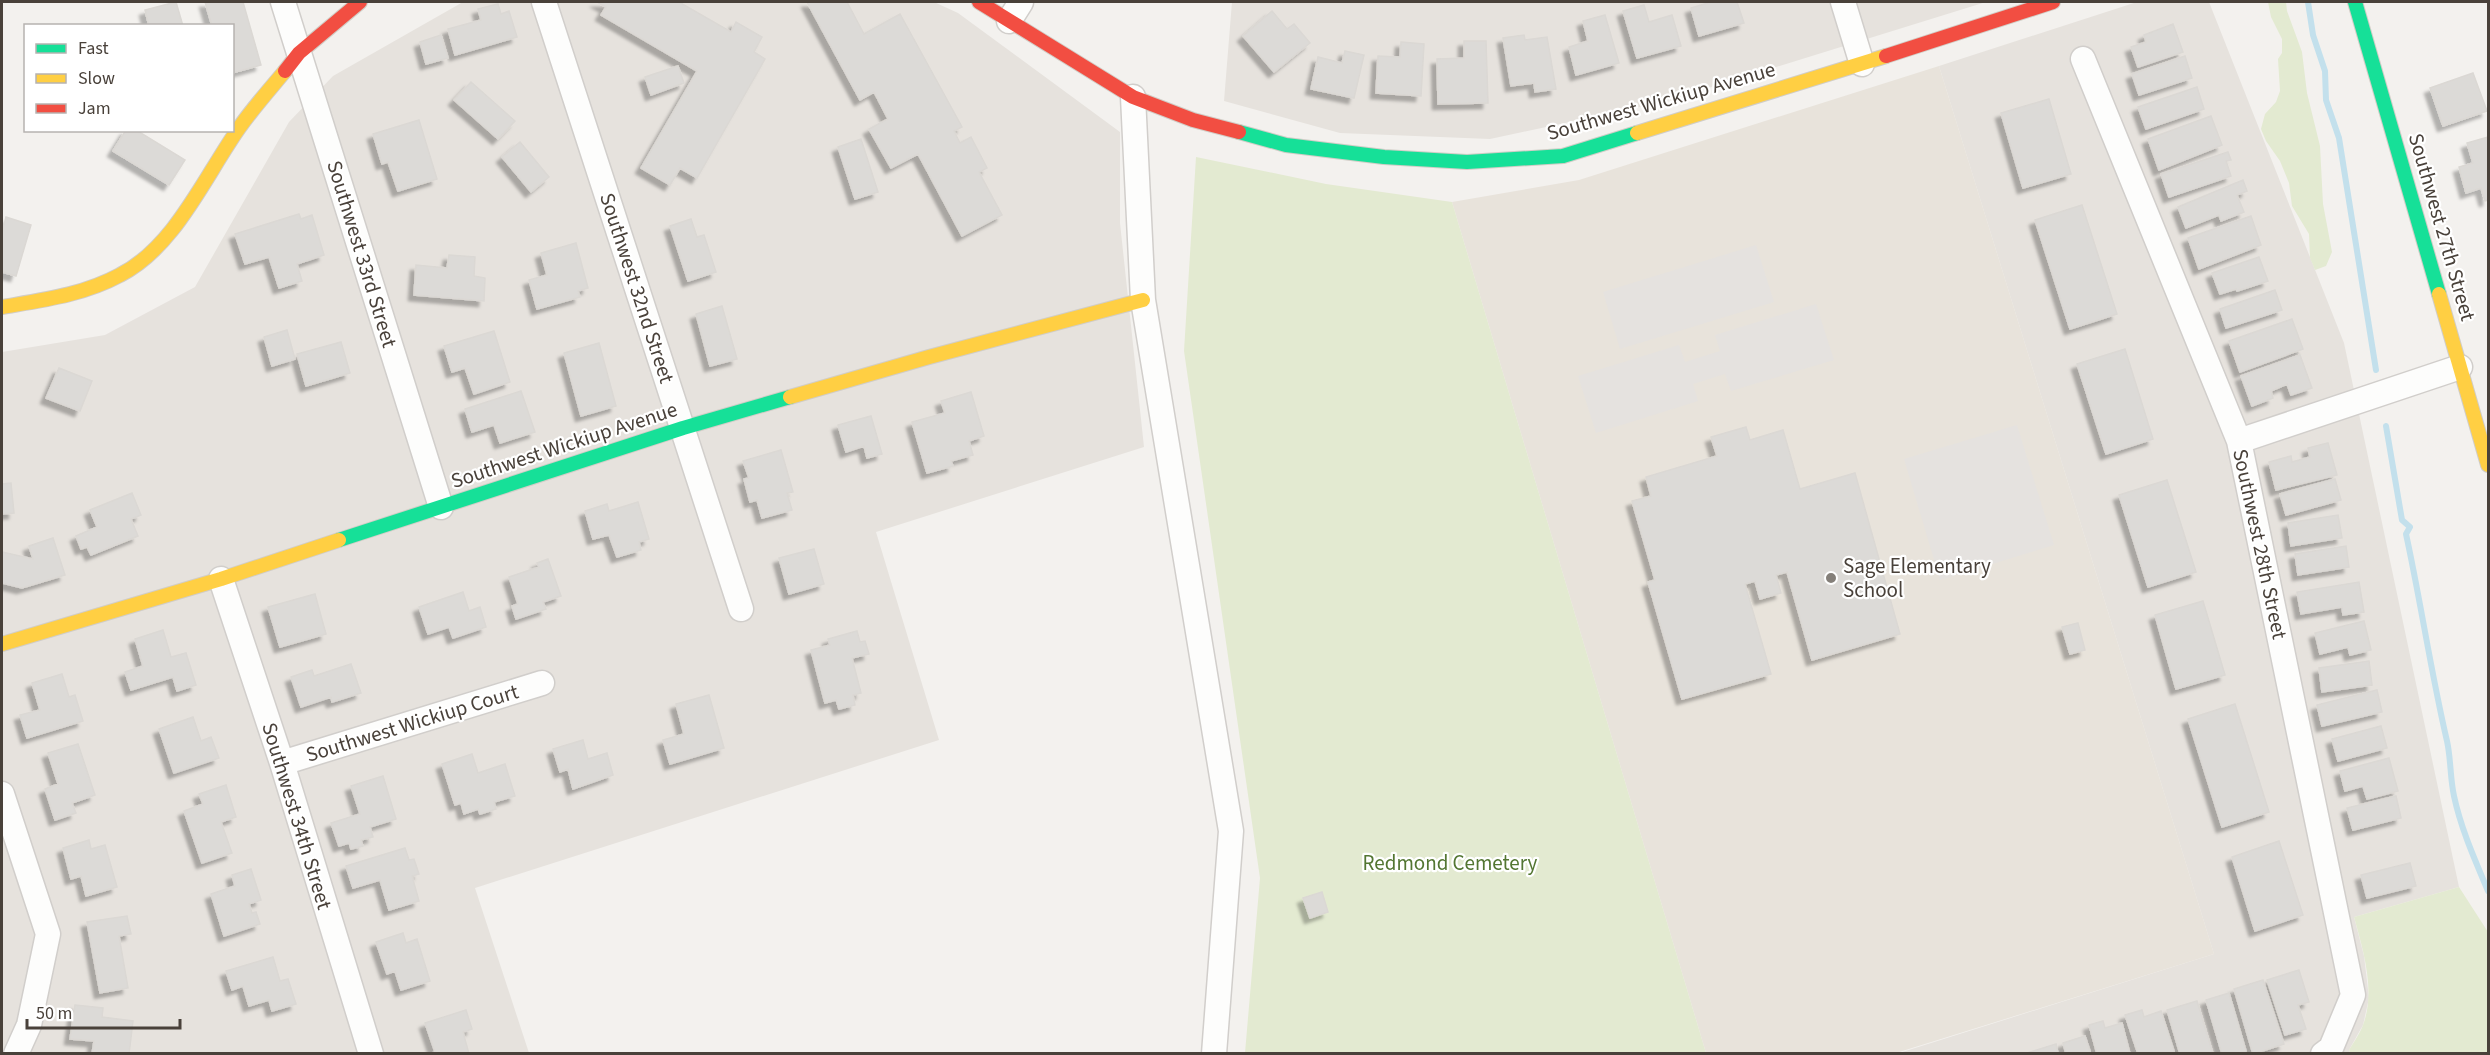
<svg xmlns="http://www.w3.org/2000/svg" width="2490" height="1055" viewBox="0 0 2490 1055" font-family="'Source Sans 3',sans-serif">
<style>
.residential{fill:#e6e2dd}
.education{fill:#e8e3db}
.green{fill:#e3ead1}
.parking{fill:#e5e2df}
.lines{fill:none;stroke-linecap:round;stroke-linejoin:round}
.stream{stroke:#c3e0ec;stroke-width:6}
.building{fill:#dcdad7;stroke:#dbd8d4;stroke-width:1.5;filter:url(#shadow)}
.street-casing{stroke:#d1cecb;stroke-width:27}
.fast-casing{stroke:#d1cdc6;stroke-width:16}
.slow-casing{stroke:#d1cdc6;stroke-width:16}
.jam-casing{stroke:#d1cdc6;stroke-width:16}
.street{stroke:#fdfdfc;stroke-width:24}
.fast{stroke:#16e098;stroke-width:14}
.slow{stroke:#ffcf43;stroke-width:14}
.jam{stroke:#f24e42;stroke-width:14}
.poi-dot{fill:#847f79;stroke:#fff;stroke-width:2}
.labels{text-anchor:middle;stroke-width:4.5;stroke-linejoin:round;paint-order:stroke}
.street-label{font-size:21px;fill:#49413a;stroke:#fff}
.poi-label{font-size:21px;fill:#49413a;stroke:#fff;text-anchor:start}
.park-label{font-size:21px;fill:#537632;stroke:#fff}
</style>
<defs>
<filter id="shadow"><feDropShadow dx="-5.5" dy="5.5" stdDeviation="1.5" flood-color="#0004"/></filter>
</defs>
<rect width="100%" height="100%" fill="#f3f1ee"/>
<!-- residential -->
<path class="residential" d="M463,2H934L958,13L1120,132V223L1144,447L876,532L939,740L475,888L529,1053L2,1054V352L105,335L195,287L289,122L333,76Z
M1232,2H1986L1663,102L1490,139L1340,133L1224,101Z
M2137,2H2209L2344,343L2459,887L2354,917L2364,956L2369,998L2363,1025L2349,1050L2350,1053L1896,1054L2214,954L1939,66Z"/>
<!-- education -->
<path class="education" d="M1939,66L2214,954L1896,1053H1706L1452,202L1579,180Z"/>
<!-- green -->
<path class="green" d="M2268,2H2286L2287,11L2302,52L2307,93L2320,146L2323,204L2332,252L2326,266L2315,270L2310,258L2309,234L2292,206L2289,183L2280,161L2266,141L2261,129L2265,114L2276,102L2280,91L2278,59L2282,53V39L2271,17Z
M1196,157L1326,184L1452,202L1706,1053H1245L1260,878L1184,351Z
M2459,887L2488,932V1053H2350L2349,1050C2354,1042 2360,1033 2363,1025C2376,991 2363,950 2354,917Z"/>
<!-- parking -->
<path class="parking" d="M1756,245L1774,302L1620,349L1603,292Z
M1816,304L1834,360L1731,391L1725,374L1693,384L1698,401L1596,433L1578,376L1679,345L1685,362L1720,351L1715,335Z
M2017,425L2054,545L1940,580L1904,459Z"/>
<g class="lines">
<!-- stream -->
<path class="stream" d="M2308,2L2313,35L2325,71L2326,100L2339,138L2376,370
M2386,426L2402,520L2410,527L2406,534C2421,603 2431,673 2447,741C2451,759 2450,778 2454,796C2461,829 2475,860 2488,891"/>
</g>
<!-- building -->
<path class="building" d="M176,2L183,26H149L145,10Z
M205,2H243L261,65L232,73V26H212Z
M597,2H679L731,32L736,22L762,37L754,52L765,59L697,178L680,168L670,185L641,168L697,71L601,15L606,7Z
M807,2H847L864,34L900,14L962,127L954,131L960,143L971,137L987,168L979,172L1002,215L962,236L918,154L891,168L869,129L888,119L874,92L860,100Z
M1711,2H1737L1744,23L1699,36L1691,8Z
M498,4L501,14L509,11L517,37L455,55L448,29L481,20L478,9Z
M1644,5L1649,22L1672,15L1681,46L1637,58L1623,11Z
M1272,11L1287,29L1294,24L1310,43L1274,72L1243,36Z
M1605,15L1619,63L1576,75L1569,47L1588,41L1583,21Z
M2173,24L2183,52L2138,67L2131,47L2146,42L2144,35Z
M441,35L448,58L426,64L420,42Z
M1524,35L1525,40L1547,37L1556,89L1535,92L1534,83L1511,86L1503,38Z
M1464,41H1486L1488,103L1438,104L1437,59L1464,58Z
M1401,42L1424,44L1421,96L1376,93L1378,56L1400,57Z
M1345,51L1364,55L1354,98L1311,89L1318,57L1342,63Z
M2185,56L2192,78L2139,95L2132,74Z
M678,66L684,83L651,95L645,77Z
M2473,73L2487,111L2443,126L2430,88Z
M471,82L515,121L498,139L454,100Z
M2197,87L2204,109L2146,129L2138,107Z
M2049,99L2071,174L2023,188L2001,113Z
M2211,116L2222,145L2159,170L2148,139Z
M419,120L437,179L398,191L388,162L382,164L373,134Z
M126,130H136L185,160L169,185L113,151Z
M2488,137V200L2485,201L2481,188L2466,193L2459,167L2473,163L2467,143Z
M861,139L878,192L855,199L838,147Z
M520,142L549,177L531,192L502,157Z
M2228,152L2231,160L2226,161L2231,176L2169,197L2161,174Z
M2243,180L2247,191L2237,195L2244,212L2221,221L2219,215L2186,228L2178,207Z
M2082,205L2117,314L2070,329L2035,220Z
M299,214L301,219L312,215L324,255L297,264L302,281L279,288L269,257L245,264L235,234Z
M2251,216L2261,245L2199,269L2188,238Z
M6,217L31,225L16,276L2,272V232Z
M691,219L697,237L704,235L716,272L688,281L670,226Z
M576,243L588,288L578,291L580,297L537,309L529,280L547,275L541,253Z
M449,255L475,257L474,276L485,278L484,301L414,295L416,265L447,268Z
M2259,257L2268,281L2237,291L2236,289L2220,294L2212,273Z
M2275,290L2282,310L2226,328L2220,309Z
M722,306L737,359L710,366L696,314Z
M2292,319L2303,349L2240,372L2229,341Z
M287,330L295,359L272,366L264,337Z
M494,331L510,382L474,394L465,368L452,372L444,346Z
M341,342L350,373L306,386L297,354Z
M599,343L616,406L581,416L564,353Z
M2125,349L2153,439L2106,454L2077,364Z
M2300,355L2312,388L2291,395L2287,384L2271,391L2273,398L2252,406L2241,376Z
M59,368L92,381L80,411L46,398Z
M521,391L535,432L500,443L494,425L472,432L465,409Z
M971,392L984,436L969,441L973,455L951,461L953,466L927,473L912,422L945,413L941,401Z
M871,416L882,454L867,458L864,446L846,452L838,425Z
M1746,427L1750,440L1783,430L1800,489L1855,473L1900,634L1812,660L1787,572L1776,575L1781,593L1760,599L1755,581L1745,584L1771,674L1682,699L1648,582L1655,580L1632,501L1651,496L1646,477L1717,456L1711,437Z
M2328,443L2337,475L2276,490L2269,462L2291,456L2292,462L2310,457L2308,448Z
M781,450L793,492L787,493L792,510L762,518L757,500L750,502L744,479L749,478L743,461Z
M2335,479L2341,500L2286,515L2280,494Z
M2167,480L2196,572L2148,587L2119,495Z
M11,483L14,513L2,514V484Z
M132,493L141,515L131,519L138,536L91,555L87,547L81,549L76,536L97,527L90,510Z
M638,502L649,539L639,542L641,550L617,557L609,535L593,539L585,511L607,504L609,511Z
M2338,515L2342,538L2291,546L2288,523Z
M53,538L65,575L22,588L2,583V552L33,559L29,546Z
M2346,546L2349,567L2298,575L2295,554Z
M814,549L824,584L789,594L779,558Z
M548,559L561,596L543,602L546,609L516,619L512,606L518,604L509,577L539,567L537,563Z
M2359,582L2364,612L2343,615L2342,607L2301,614L2297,592Z
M463,592L469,611L480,607L486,627L453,638L449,627L428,634L419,607Z
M315,594L326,634L280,647L268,607Z
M2203,601L2225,675L2176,689L2155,615Z
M2364,621L2371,650L2350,655L2348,647L2320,654L2315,633Z
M2078,623L2085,650L2070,654L2062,627Z
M163,630L171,657L186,653L196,685L177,691L173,677L131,690L125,672L143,666L135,639Z
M857,631L860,642L865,641L869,654L852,658L861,693L853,695L855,705L839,709L836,700L825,703L811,650L830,645L828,639Z
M2369,661L2372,685L2322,692L2319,668Z
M351,664L361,693L332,702L331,697L301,707L291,677L312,670L314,676Z
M62,674L69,697L75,695L83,721L27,738L20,715L40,710L32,683Z
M2377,690L2382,712L2322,726L2317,705Z
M709,695L724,748L670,764L663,740L684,734L676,704Z
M2235,704L2269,812L2222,827L2188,719Z
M193,717L201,741L211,737L219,758L174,773L159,729Z
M2381,726L2387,748L2338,761L2332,739Z
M583,740L588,759L607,753L613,775L573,789L568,769L560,772L553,749Z
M78,744L95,795L72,803L76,813L55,820L45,789L58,784L48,753Z
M472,754L478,773L505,764L515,796L494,802L496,809L480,814L478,809L464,814L461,803L455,805L442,764Z
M2389,758L2398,791L2367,799L2363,786L2345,791L2340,771Z
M383,776L396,819L370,827L373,837L361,840L363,846L351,849L349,843L339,846L331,823L360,814L351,786Z
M226,785L236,817L221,822L232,853L202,863L184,811L203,804L199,794Z
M2396,796L2401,818L2353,830L2347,808Z
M89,840L91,849L105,845L117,887L86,896L81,876L71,879L63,848Z
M2279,841L2303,915L2255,931L2232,857Z
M405,848L409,860L414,859L419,874L412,876L419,901L389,910L380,880L353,888L346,866Z
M2410,863L2416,886L2367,898L2361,875Z
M251,869L261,900L249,904L252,913L256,912L260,924L224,936L211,894L235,886L232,875Z
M1322,892L1328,912L1310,918L1303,898Z
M127,916L131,934L119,936L128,988L100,993L87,922Z
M403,933L406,943L417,939L430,981L401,990L395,971L387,974L376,942Z
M273,957L280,981L288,979L296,1004L272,1011L269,1000L249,1006L243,986L232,990L226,971Z
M2299,970L2309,1002L2298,1005L2306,1029L2285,1035L2267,980Z
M2263,980L2284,1044L2253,1054L2234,989Z
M2229,993L2246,1051L2236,1054H2222L2206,1000Z
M2197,1001L2213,1054H2180L2167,1010Z
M75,1005L103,1008L102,1017L133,1021L129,1054H92L94,1041L70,1039Z
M466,1010L472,1029L463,1032L469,1054H429L435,1052L425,1023Z
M2142,1010L2144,1017L2161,1011L2175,1054H2138L2125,1015Z
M2103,1021L2105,1028L2122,1023L2130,1054H2097L2089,1025Z
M2085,1036L2091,1054H2066L2063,1043Z
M2056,1044L2058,1054H2024Z"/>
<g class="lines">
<!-- street casing -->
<g class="street-casing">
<path id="street" d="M283,2L441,507
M544,2L741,609
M1843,2L1862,64
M1009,21L1021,2
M2083,59L2239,441L2353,995L2331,1048L2323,1054
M1133,97L1143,300L1231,831L1214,1054
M2239,441L2460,367
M221,579L282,763L371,1054
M282,763L542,683
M2,794L48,934L29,1025L16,1054"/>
</g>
<!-- fast casing -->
<g class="fast-casing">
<path id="fast" d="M2355,2L2439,294
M1239,132L1286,145L1384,157L1467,162L1563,156L1637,133
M339,540L683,428L790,397"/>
</g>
<!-- slow casing -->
<g class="slow-casing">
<path id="slow" d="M1637,133L1886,56
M2439,294L2488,465
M2,307C43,300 83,295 120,275C175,247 205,176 239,128C253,108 270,89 285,71
M790,397L929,357L1143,300
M2,644L221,579L339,540"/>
</g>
<!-- jam casing -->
<g class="jam-casing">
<path id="jam" d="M979,2L1133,97L1193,120L1239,132
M1886,56L2053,2
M285,71L299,53L360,2"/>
</g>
<!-- street -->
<use href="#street" class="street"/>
<!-- fast -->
<use href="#fast" class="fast"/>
<!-- slow -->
<use href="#slow" class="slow"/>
<!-- jam -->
<use href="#jam" class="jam"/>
</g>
<!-- markers -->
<circle class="poi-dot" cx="1831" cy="578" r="6"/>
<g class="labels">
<!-- street labels -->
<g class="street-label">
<text transform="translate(1661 101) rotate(-16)" y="7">Southwest Wickiup Avenue</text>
<text transform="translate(2442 227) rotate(74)" y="7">Southwest 27th Street</text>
<text transform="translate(362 254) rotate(73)" y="7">Southwest 33rd Street</text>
<text transform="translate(637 288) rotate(72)" y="7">Southwest 32nd Street</text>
<text transform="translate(564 445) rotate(-18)" y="7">Southwest Wickiup Avenue</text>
<text transform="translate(2260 544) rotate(78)" y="7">Southwest 28th Street</text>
<text transform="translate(412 723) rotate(-17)" y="7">Southwest Wickiup Court</text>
<text transform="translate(297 816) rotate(73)" y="7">Southwest 34th Street</text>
</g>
<!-- poi labels -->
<g class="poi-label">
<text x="1843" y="573">Sage Elementary<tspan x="1843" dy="24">School</tspan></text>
</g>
<!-- park labels -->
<g class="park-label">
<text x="1450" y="870">Redmond Cemetery</text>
</g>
</g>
<!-- border -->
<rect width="2490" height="1055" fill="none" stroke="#49413a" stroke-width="6"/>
<!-- legend -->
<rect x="24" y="24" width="210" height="108" fill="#ffffff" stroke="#b6b3b0" stroke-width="1.5"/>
<rect x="36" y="44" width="30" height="9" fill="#16e098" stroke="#b6b3b0" stroke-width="1.5"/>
<text x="78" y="54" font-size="18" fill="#49413a">Fast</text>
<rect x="36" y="74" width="30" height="9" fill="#ffcf43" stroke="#b6b3b0" stroke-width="1.5"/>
<text x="78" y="84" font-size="18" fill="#49413a">Slow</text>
<rect x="36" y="104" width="30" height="9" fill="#f24e42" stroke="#b6b3b0" stroke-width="1.5"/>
<text x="78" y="114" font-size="18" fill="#49413a">Jam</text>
<!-- scale -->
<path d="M27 1019v9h153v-9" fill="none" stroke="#49413a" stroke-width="3"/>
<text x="36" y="1019" font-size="18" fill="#49413a" stroke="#ffffff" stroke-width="4.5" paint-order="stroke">50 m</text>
</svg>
